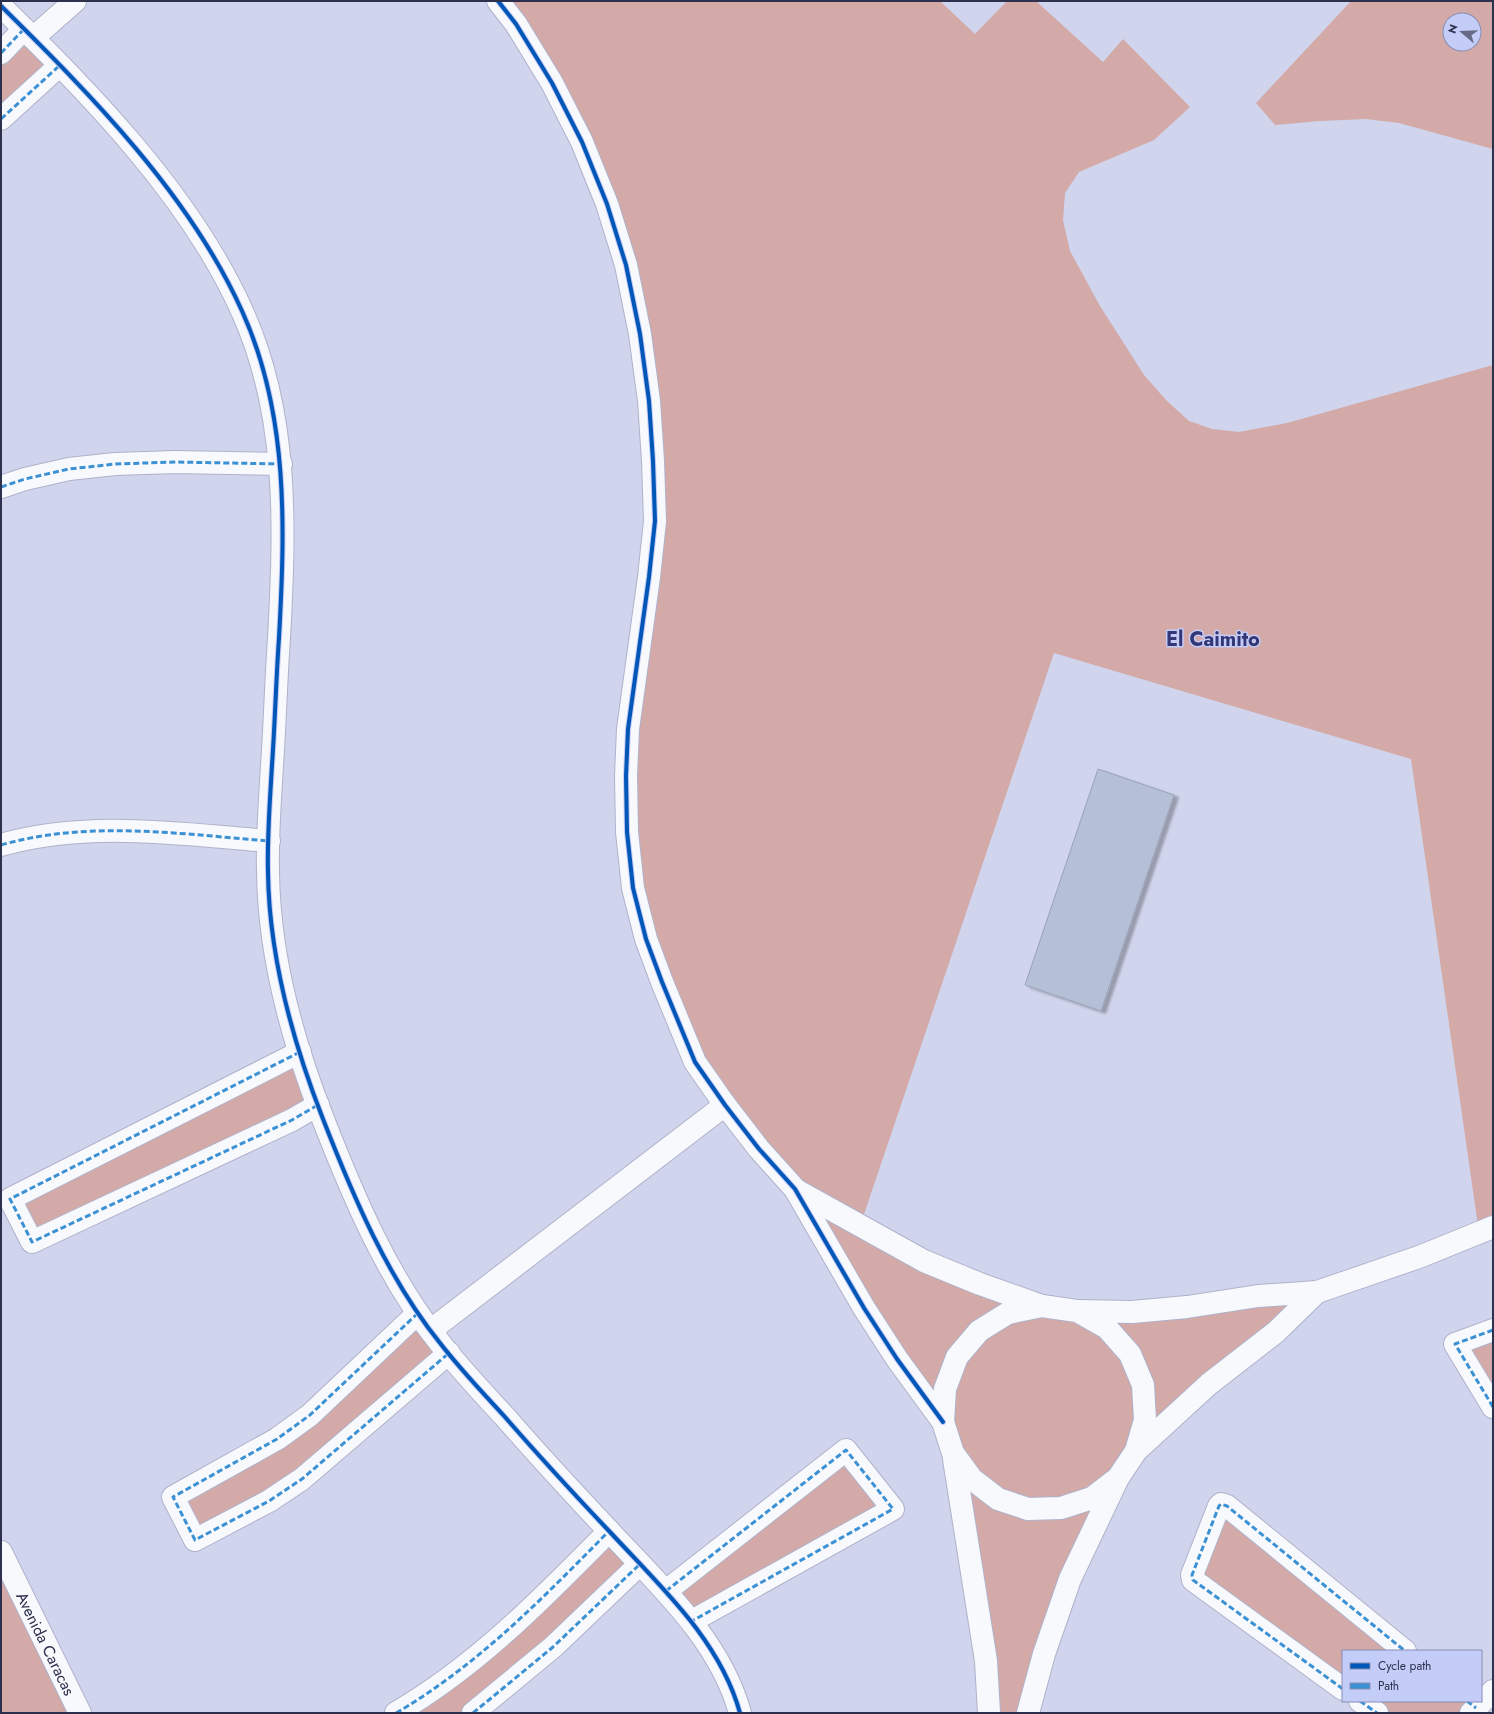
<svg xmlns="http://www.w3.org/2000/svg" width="1494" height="1714" viewBox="0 0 1494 1714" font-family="Jost,sans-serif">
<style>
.green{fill:#d3aaa8;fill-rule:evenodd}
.building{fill:#b5bfd6;stroke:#98a2b9;filter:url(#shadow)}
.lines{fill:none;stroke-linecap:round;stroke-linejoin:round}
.minor-casing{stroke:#afb2cb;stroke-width:24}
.minor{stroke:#f8f9fc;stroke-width:22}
.quiet{stroke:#3b91d4;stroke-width:3;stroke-dasharray:6 3;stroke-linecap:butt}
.cycleway-casing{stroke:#c4ccf8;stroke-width:6}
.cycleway{stroke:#0057b8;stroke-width:4}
.labels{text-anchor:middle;stroke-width:3;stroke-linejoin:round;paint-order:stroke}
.street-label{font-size:16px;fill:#2d314e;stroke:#c4ccf8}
.district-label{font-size:20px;font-weight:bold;fill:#333775;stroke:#c4ccf8}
</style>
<defs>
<filter id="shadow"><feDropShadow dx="4.5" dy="2.5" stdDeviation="1" flood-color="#0004"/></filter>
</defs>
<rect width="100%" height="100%" fill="#d0d4ec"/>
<!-- green -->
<path class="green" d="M498,1H940L975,34L1007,1H1036L1103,62L1123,39L1190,107L1154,140L1079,172L1065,193L1063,220L1070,251L1100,306L1144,375L1166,400L1189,421L1212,429L1239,432L1287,423L1493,365V1227L1479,1233L1411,759L1054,653L860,1226L1042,1306L1317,1292L1118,1478L1028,1713H989L953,1453L678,1019L627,832L653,461L607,204Z
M1351,1H1493V149L1399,123L1366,119L1320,121L1275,125L1256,103ZM1450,20H1474V44H1450Z
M24,29L59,66L1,119V53Z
M301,1055L316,1101L32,1242L10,1199Z
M419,1314L448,1352L341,1447L196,1540L173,1497L243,1459Z
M1493,1330V1406L1455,1344Z
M846,1450L893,1509L692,1621L666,1591Z
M1223,1500L1404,1651H1343V1684L1195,1579Z
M609,1531L640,1564L473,1713H396Z
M1,1552L80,1713H1Z
M1367,1701H1463L1474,1710L1471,1713H1384Z"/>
<!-- building -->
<path class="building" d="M1098,769L1174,795L1101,1011L1025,985Z"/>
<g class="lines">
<!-- minor casing -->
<g class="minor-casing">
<g id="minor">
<path d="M498,1L516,24L552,83L582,142L607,204L626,265L640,334L649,401L653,461L655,521L649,577L628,729L626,776L627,832L633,888L646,939L662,982L695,1062L725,1105L759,1149L795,1189L864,1308L897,1359L943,1422"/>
<path d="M1,6C91,95 190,195 242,311C289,414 285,528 279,638C276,680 275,723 272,765C270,801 267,836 268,872C269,957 292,1040 323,1119C353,1196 388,1279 440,1343C460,1369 483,1393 505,1417C539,1456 574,1494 610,1532C660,1586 720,1640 740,1713"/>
<path d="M33,38L75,1"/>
<path d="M1,53L24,29"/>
<path d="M1,119L59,66"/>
<path d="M1,487L25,479L69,469L115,464L175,462L281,464"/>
<path d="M1,845C88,820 180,834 269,841"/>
<path d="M300,1052L10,1199L32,1242L292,1120L318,1105"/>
<path d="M796,1190L924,1261L980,1284L1042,1306"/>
<path d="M1079,1311L1132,1312L1187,1307L1258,1296L1317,1292L1419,1257L1493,1227"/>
<path d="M418,1313L310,1415L277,1439L173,1497L195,1540L269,1501L302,1479L449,1353"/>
<path d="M431,1330L725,1105"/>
<path d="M1493,1330L1455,1344L1493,1407"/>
<path d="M1136,1451L1209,1384L1276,1332L1317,1292"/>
<path d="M954,1459L986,1661L989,1713"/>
<path id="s1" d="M1,1552L80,1713"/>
<path d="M666,1591L846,1450L893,1509L692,1621"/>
<path d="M1343,1689L1193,1580L1192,1575L1219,1506L1221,1504L1227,1506L1405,1651"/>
<path d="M1360,1701L1377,1713"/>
<path d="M396,1713C477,1666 544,1597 609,1531"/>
<path d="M473,1713L553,1647L640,1564"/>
<path d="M1028,1713L1044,1654L1070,1579L1118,1478L1136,1451L1145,1420L1143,1385L1130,1354L1107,1328L1077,1311L1042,1306L1008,1313L979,1331L957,1357L945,1389L943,1422L953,1453L972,1479L998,1499L1028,1509L1061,1508L1092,1498L1118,1478"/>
<path d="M1471,1713L1493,1691"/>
</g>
</g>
<!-- minor -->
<use href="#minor" class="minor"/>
<!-- quiet -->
<path class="quiet" d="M1,53L24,29
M1,119L59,66
M1,487L25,479L69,469L115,464L175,462L281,464
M1,845C88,820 180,834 269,841
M300,1052L10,1199L32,1242L292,1120L318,1105
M418,1313L310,1415L277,1439L173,1497L195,1540L269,1501L302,1479L449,1353
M1493,1330L1455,1344L1493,1407
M666,1591L846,1450L893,1509L692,1621
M1343,1689L1193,1580L1192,1575L1219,1506L1221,1504L1227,1506L1405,1651
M1360,1701L1377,1713
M1467,1701L1476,1708
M396,1713C477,1666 544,1597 609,1531
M473,1713L553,1647L640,1564"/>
<!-- cycleway casing -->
<g class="cycleway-casing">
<path id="cycleway" d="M498,1L516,24L552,83L582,142L607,204L626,265L640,334L649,401L653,461L655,521L649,577L628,729L626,776L627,832L633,888L646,939L662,982L695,1062L725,1105L759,1149L795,1189L864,1308L897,1359L943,1422
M1,6C91,95 190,195 242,311C289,414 285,528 279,638C276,680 275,723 272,765C270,801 267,836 268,872C269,957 292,1040 323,1119C353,1196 388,1279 440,1343C460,1369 483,1393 505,1417C539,1456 574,1494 610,1532C660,1586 720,1640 740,1713"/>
</g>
<!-- cycleway -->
<use href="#cycleway" class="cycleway"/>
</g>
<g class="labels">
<!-- street labels -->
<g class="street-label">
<text dy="6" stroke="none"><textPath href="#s1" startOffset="102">Avenida Caracas</textPath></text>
</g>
<!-- district labels -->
<g class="district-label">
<text x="1213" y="646">El Caimito</text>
</g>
</g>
<!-- border -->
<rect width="1494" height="1714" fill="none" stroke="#2d314e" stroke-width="4"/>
<!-- legend -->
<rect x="1342" y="1650" width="140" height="52" fill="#c4ccf8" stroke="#888eb4"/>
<rect x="1350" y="1663" width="20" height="6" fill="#0057b8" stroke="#888eb4"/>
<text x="1378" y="1670" font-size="12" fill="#2d314e">Cycle path</text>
<rect x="1350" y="1683" width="20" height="6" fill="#3b91d4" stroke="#888eb4"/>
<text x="1378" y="1690" font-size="12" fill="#2d314e">Path</text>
<!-- north arrow -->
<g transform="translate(1462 32) rotate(289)"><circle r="19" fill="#c4ccf8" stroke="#888eb4"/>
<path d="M0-3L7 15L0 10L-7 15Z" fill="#666a85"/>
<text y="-6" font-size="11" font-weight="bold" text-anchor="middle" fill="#2d314e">N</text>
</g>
</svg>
